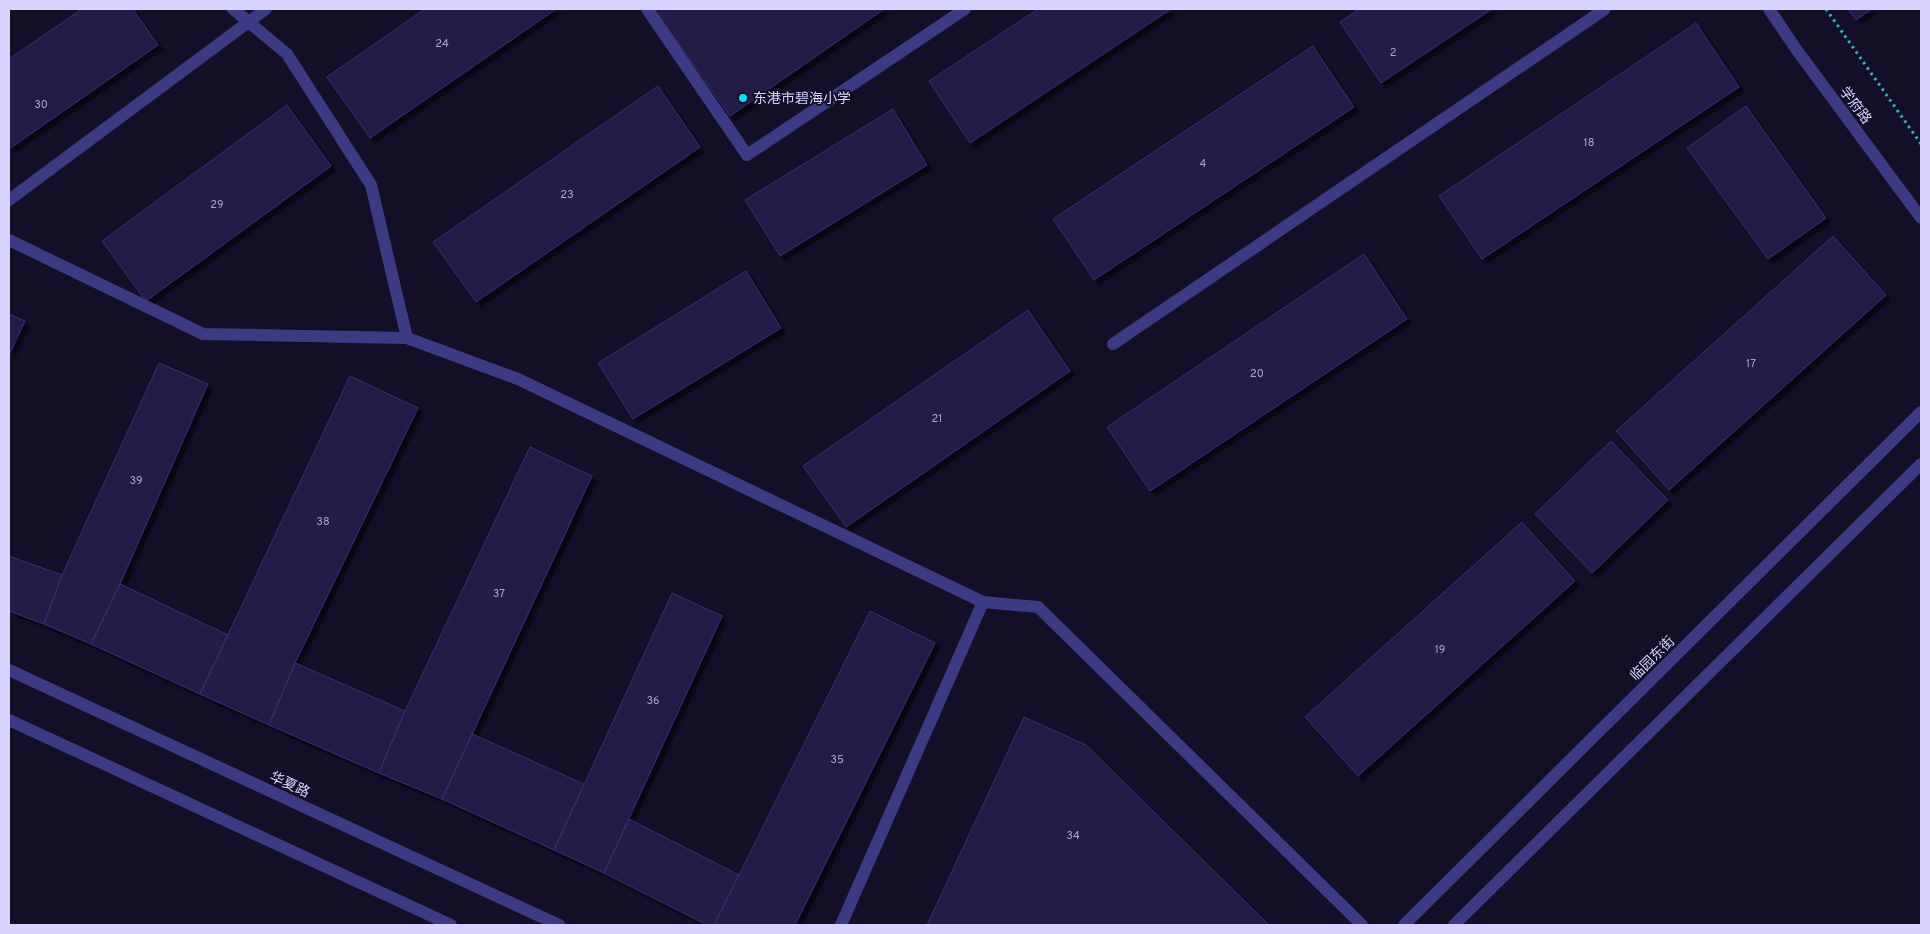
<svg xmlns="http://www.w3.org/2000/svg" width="1930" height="934" viewBox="0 0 1930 934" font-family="Overpass,'Noto Sans SC',sans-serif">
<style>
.building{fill:#241b47;stroke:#3b2d73;filter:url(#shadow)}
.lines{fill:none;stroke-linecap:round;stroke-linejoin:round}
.path{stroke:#2fb8b0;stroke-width:3;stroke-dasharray:2.5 4;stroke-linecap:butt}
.minor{stroke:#3d3a85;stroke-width:12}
.poi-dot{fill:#00e5ff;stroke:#130f26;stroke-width:2}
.labels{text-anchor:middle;stroke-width:4;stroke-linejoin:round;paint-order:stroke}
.number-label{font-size:11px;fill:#aca6d1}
.poi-label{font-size:14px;fill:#d9d4ff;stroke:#130f26;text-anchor:start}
.street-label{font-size:14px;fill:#d9d4ff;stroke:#130f26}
</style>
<defs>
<filter id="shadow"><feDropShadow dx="4.5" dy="4.5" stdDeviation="1" flood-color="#0009"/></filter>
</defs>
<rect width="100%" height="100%" fill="#130f26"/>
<!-- building -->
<path class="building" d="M82,9H133L158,45L9,149V59Z
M425,9H556L370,138L327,77Z
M654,9H884L730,116Z
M1038,9H1171L970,143L929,81Z
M1359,9H1492L1381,83L1340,22Z
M1848,9H1872L1856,20Z
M1696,23L1739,87L1482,259L1439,196Z
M1313,46L1354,107L1094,280L1053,219Z
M658,86L700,147L476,302L433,242Z
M287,105L331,166L146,301L102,241Z
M1746,106L1826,218L1768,259L1687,148Z
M893,109L927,165L780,256L745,200Z
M1833,236L1886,295L1669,490L1616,431Z
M1364,254L1407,319L1150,491L1107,427Z
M746,271L781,328L633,419L598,363Z
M1028,310L1070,371L846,527L803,466Z
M9,314L25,321L9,355Z
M159,363L208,384L120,584L91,644L44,624L62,575Z
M350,376L418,408L295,663L269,725L200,694Z
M1611,441L1668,500L1592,573L1535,514Z
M530,447L592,476L442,799L379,773L405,711Z
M1522,522L1575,581L1358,776L1305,717Z
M9,556L62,575L44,624L9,611Z
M120,584L228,635L200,694L91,644Z
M672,593L722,616L604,873L554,850Z
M870,611L935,643L795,925H714Z
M295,663L405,711L379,773L269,725Z
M1024,717L1086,745L1269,925H927Z
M472,734L584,784L554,850L442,799Z
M629,819L739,875L714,925H707L604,873Z"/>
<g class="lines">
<!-- path -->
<path class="path" d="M1826,9L1921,144"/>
<!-- minor -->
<path class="minor" d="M233,9L287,54L371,185L407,338
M647,9L747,155L965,9
M1769,9L1796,49L1921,218
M9,200L266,9
M9,240L203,334L407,338L518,379L983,602L1038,607L1362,925
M1113,344L1605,9
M9,670L559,925
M9,720L451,925
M841,925L983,602
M1404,925L1921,412
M1454,925L1921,464"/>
</g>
<!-- markers -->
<circle class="poi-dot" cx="743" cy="98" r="5"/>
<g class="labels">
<!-- number labels -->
<g class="number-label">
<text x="442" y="47">24</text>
<text x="1393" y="56">2</text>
<text x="41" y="108">30</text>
<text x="1589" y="146">18</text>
<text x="1203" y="167">4</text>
<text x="567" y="198">23</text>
<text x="217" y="208">29</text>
<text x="1751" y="367">17</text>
<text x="1257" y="377">20</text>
<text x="937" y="422">21</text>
<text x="136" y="484">39</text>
<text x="323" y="525">38</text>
<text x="499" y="597">37</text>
<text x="1440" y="653">19</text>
<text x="653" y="704">36</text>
<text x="837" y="763">35</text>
<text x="1073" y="839">34</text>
</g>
<!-- poi labels -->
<g class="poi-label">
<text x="753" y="103">东港市碧海小学</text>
</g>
<!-- street labels -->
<g class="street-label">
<text transform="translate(1856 105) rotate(53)" y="5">学府路</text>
<text transform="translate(1652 658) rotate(-45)" y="5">临园东街</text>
<text transform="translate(290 784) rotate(25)" y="5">华夏路</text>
</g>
</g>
<!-- border -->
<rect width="1930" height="934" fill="none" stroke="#d9d4ff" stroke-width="20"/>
</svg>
